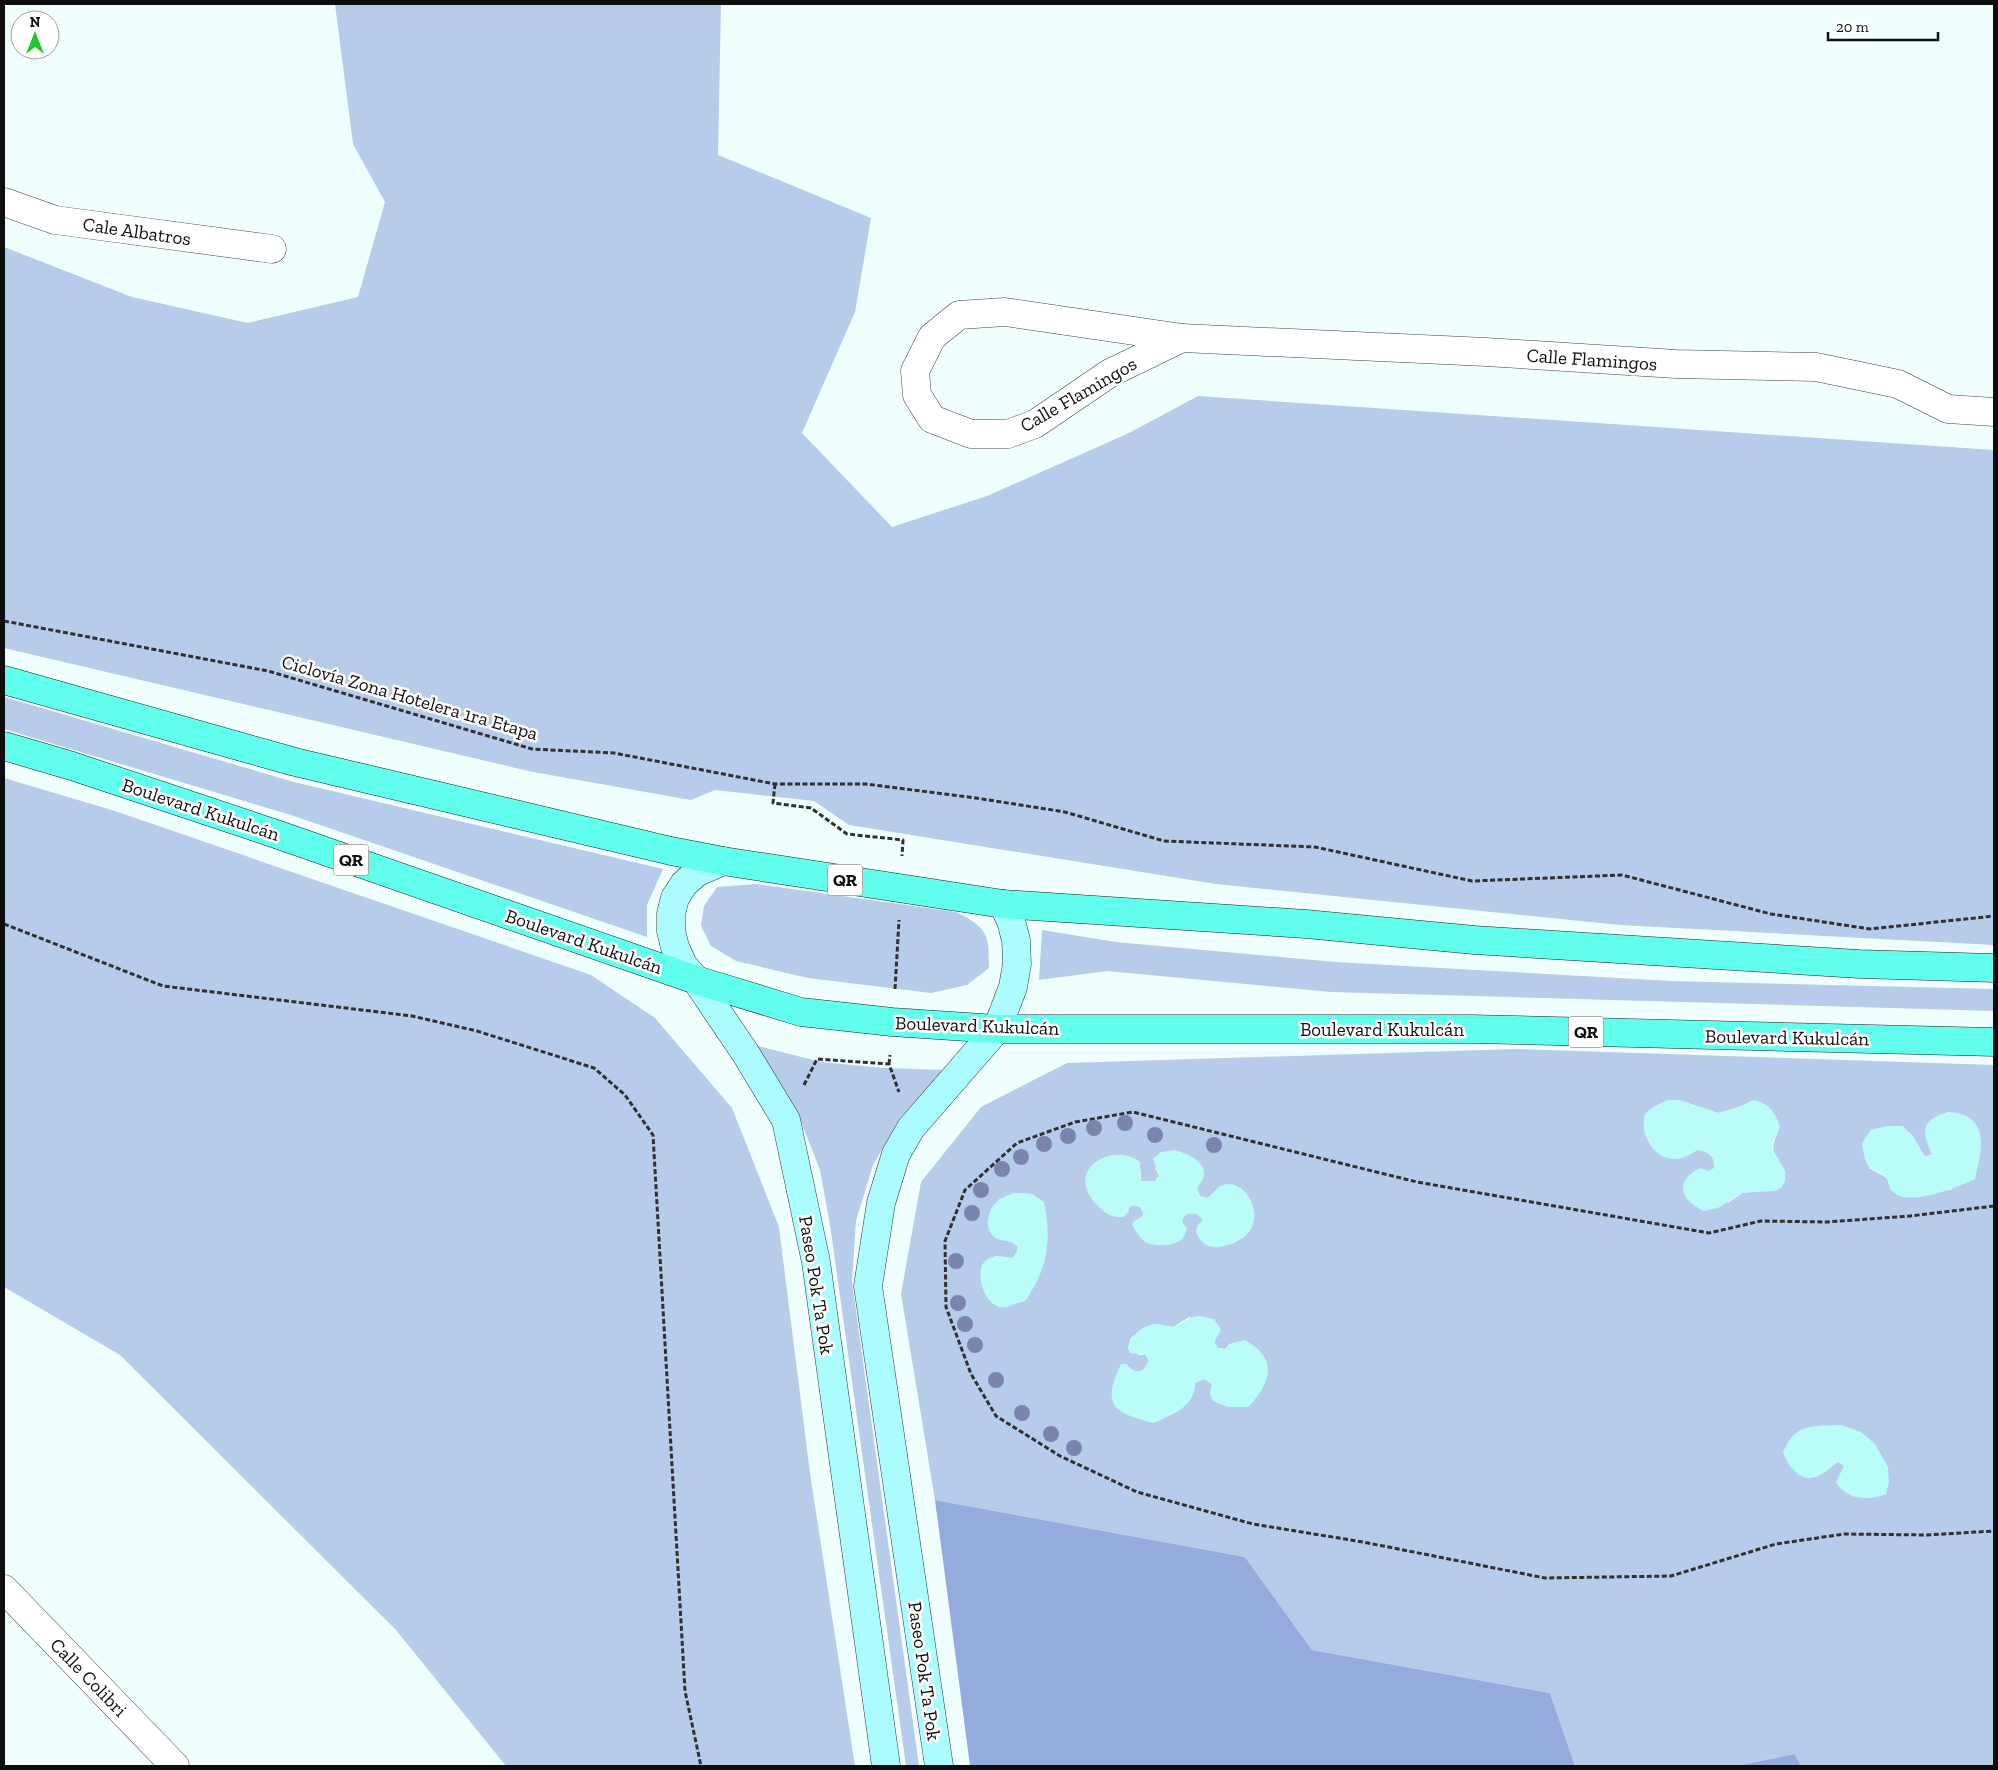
<svg xmlns="http://www.w3.org/2000/svg" width="1998" height="1770" viewBox="0 0 1998 1770" font-family="'Zilla Slab',serif">
<style>
.green{fill:#b7cbeb;fill-rule:evenodd}
.forest{fill:#96abdd}
.sand{fill:#bafdf8}
.lines{fill:none;stroke-linecap:round;stroke-linejoin:round}
.street-casing{stroke:#414141;stroke-width:29}
.secondary-casing{stroke:#303030;stroke-width:29}
.primary-casing{stroke:#1f1f1f;stroke-width:29}
.path{stroke:#303030;stroke-width:3;stroke-dasharray:5 2.5;stroke-linecap:butt}
.street{stroke:#fff;stroke-width:28}
.secondary{stroke:#abfcff;stroke-width:28}
.primary{stroke:#61feee;stroke-width:28}
.tree{fill:#7b84ac}
.labels{text-anchor:middle;stroke-width:5;stroke-linejoin:round;paint-order:stroke}
.shield{fill:#fff;stroke:#565656;stroke-width:1}
.shield-label{font-size:18px;font-weight:bold;fill:#0e0e0e}
.street-label{font-size:19px;fill:#0e0e0e;stroke:#fff}
</style>
<rect width="100%" height="100%" fill="#f0fffe"/>
<!-- green -->
<path class="green" d="M335,4H721L718,155L871,218L855,312L802,433L892,527L987,496L1129,433L1198,396L1994,450V945L1620,925L1216,884L849,825L814,801L715,790L691,800L533,772L4,648V247L132,297L248,323L358,297L385,202L353,144Z
M4,697L294,782L663,869L647,905V937L291,815L4,729Z
M4,778L115,811L591,975L655,1018L732,1108L779,1227L810,1473L855,1766H506L396,1630L120,1355L4,1287Z
M756,884L956,912C988,928 989,934 989,968L967,985L931,993L808,978L736,961L711,946L701,926L704,906L717,887Z
M1042,930L1116,942L1335,962L1672,981L1994,989V1011L1331,992L1107,971L1039,980Z
M754,1045L821,1062L884,1068L944,1070L900,1118L873,1165L856,1221L852,1282L919,1766H906L830,1225L820,1170L798,1114Z
M1516,1049L1994,1065V1766H1801L1793,1754L1736,1766H1575L1550,1693L1312,1650L1245,1557L935,1500L901,1294L921,1182L981,1107L1067,1063ZM1668,1100H1679L1718,1113L1739,1107L1754,1100L1780,1127C1769,1152 1772,1148 1785,1171L1750,1192L1742,1193L1728,1203L1709,1171L1715,1168C1715,1156 1708,1151 1697,1150ZM1902,1126L1912,1135L1925,1157L1932,1154L1927,1143L1952,1190H1891L1887,1178L1869,1168ZM1155,1168L1204,1177L1197,1188L1200,1196L1208,1198L1220,1186L1198,1237L1203,1220L1197,1214H1187L1183,1218V1224L1133,1222L1143,1216V1212L1140,1207L1133,1205L1129,1208L1141,1169V1181H1155L1159,1175ZM1014,1193L1032,1194L1005,1308L995,1256L1012,1258L1017,1252L1018,1247L1013,1241L1003,1240L998,1200ZM1189,1317L1216,1336L1214,1342L1217,1348L1225,1349L1248,1407L1210,1394L1212,1384L1204,1379L1195,1383C1195,1407 1172,1414 1153,1423L1126,1364L1132,1370L1139,1372L1144,1369L1149,1361L1146,1355H1139L1128,1348L1131,1338L1142,1329L1155,1324L1173,1327Z"/>
<!-- forest -->
<path class="forest" d="M935,1500L1245,1557L1312,1650L1550,1693L1575,1766H970Z
M1794,1754L1801,1766H1736Z"/>
<!-- sand -->
<path class="sand" d="M1668,1100H1679L1718,1113L1739,1107L1754,1100C1770,1104 1775,1112 1780,1127L1772,1143L1773,1150L1785,1171V1181L1781,1188L1775,1191L1742,1193L1718,1208L1704,1211C1681,1200 1673,1182 1700,1168L1709,1171L1714,1168C1715,1156 1708,1151 1697,1150C1675,1167 1654,1159 1645,1134C1643,1129 1643,1120 1645,1115C1650,1107 1661,1103 1668,1100Z
M1948,1112C1991,1114 1982,1150 1975,1179C1958,1187 1904,1210 1891,1189C1889,1186 1888,1181 1887,1178C1867,1163 1866,1171 1862,1143L1871,1130L1886,1126H1902L1912,1135L1925,1157L1932,1154C1921,1131 1921,1120 1948,1112Z
M1175,1150C1186,1153 1209,1162 1203,1178C1201,1182 1199,1184 1197,1188L1200,1196L1208,1198C1212,1195 1215,1190 1219,1187C1246,1169 1283,1237 1219,1247C1208,1249 1200,1242 1196,1232L1197,1226L1203,1220L1197,1214H1187L1183,1217V1224L1187,1228C1186,1232 1185,1236 1182,1239C1175,1246 1153,1248 1144,1241C1139,1237 1136,1231 1132,1225L1133,1222L1143,1216V1212L1140,1207L1133,1205L1129,1208V1211L1124,1217C1112,1218 1106,1214 1097,1205C1062,1168 1115,1141 1140,1162L1141,1181H1155L1159,1175L1153,1159L1161,1152Z
M1014,1193L1032,1194L1044,1202C1051,1232 1049,1263 1032,1290C1030,1293 1028,1298 1026,1300C1023,1302 1018,1303 1015,1304C1009,1306 1004,1309 997,1306C983,1301 974,1270 986,1260C994,1254 1004,1257 1012,1258L1017,1252L1018,1247C1010,1238 1000,1243 993,1236C983,1226 989,1207 999,1200C1004,1197 1009,1195 1014,1193Z
M1200,1316L1214,1319L1221,1330L1214,1342L1218,1348L1225,1349L1229,1344L1245,1340C1279,1359 1271,1383 1248,1407H1228L1213,1401L1210,1394L1212,1384L1204,1379L1195,1383C1194,1407 1173,1414 1153,1423C1114,1413 1101,1406 1121,1364H1126L1132,1370L1139,1372L1144,1369L1149,1361L1146,1355L1130,1353L1128,1348C1131,1336 1142,1325 1156,1324C1162,1324 1169,1328 1175,1326C1187,1322 1186,1317 1200,1316Z
M1841,1425L1861,1432L1875,1444L1888,1467L1889,1482L1886,1494C1868,1501 1846,1500 1836,1482L1844,1466L1838,1462C1832,1466 1827,1471 1822,1474C1803,1486 1790,1469 1783,1453C1794,1423 1813,1426 1841,1425Z"/>
<g class="lines">
<!-- street casing -->
<g class="street-casing">
<path id="street" d="M4,202L55,220L272,249
M1182,338L1110,373L1035,424L1008,434H971L932,419L917,395L915,371L932,337L959,315L1005,312L1182,338L1486,352L1676,364L1816,367L1898,384L1948,409L1994,412
M4,1589L175,1766"/>
</g>
<!-- secondary casing -->
<g class="secondary-casing">
<path id="secondary" d="M723,861L696,873L684,884L675,898L671,914V931L675,947L683,965L696,980L746,1054L786,1120L816,1262L886,1766
M939,1766L868,1286L881,1203L896,1154L911,1128L997,1029L1013,987L1017,964L1016,940L1011,921L1003,904"/>
</g>
<!-- primary casing -->
<g class="primary-casing">
<path id="primary" d="M4,680L295,762L671,851L723,861L1003,904L1306,924L1474,940L1859,964L1994,968
M4,746L72,766L273,833L696,980L801,1012L892,1022L997,1029H1471L1994,1042"/>
</g>
<!-- path -->
<path class="path" d="M4,621L268,671L532,749L614,753L775,784H866L976,798L1065,812L1164,841L1315,847L1472,881L1622,875L1771,914L1870,929L1994,916
M775,784L773,803L811,808L847,834L903,840L902,856
M4,924L163,986L412,1016L477,1031L594,1068L625,1095L653,1135L685,1691L701,1766
M895,989L899,920
M889,1064L890,1055
M804,1085L817,1059L889,1064L899,1092
M1994,1206L1910,1216L1827,1222L1761,1221L1709,1233L1417,1182L1133,1112L1075,1122L1017,1143L965,1190L945,1241L946,1307L971,1374L996,1416L1060,1456L1137,1492L1253,1524L1363,1542L1545,1578L1671,1576L1776,1544L1844,1534L1927,1535L1994,1531"/>
<!-- street -->
<use href="#street" class="street"/>
<!-- secondary -->
<use href="#secondary" class="secondary"/>
<!-- primary -->
<use href="#primary" class="primary"/>
</g>
<!-- trees -->
<g class="tree">
<circle cx="1125" cy="1123" r="8"/>
<circle cx="1094" cy="1128" r="8"/>
<circle cx="1155" cy="1135" r="8"/>
<circle cx="1068" cy="1136" r="8"/>
<circle cx="1044" cy="1144" r="8"/>
<circle cx="1214" cy="1145" r="8"/>
<circle cx="1021" cy="1157" r="8"/>
<circle cx="1002" cy="1169" r="8"/>
<circle cx="981" cy="1190" r="8"/>
<circle cx="972" cy="1213" r="8"/>
<circle cx="956" cy="1261" r="8"/>
<circle cx="958" cy="1303" r="8"/>
<circle cx="965" cy="1324" r="8"/>
<circle cx="975" cy="1345" r="8"/>
<circle cx="996" cy="1380" r="8"/>
<circle cx="1022" cy="1413" r="8"/>
<circle cx="1051" cy="1434" r="8"/>
<circle cx="1074" cy="1448" r="8"/>
</g>
<g class="labels">
<!-- shield labels -->
<g class="shield">
<rect x="333.5" y="844.5" width="35" height="31" rx="4"/>
<rect x="827.5" y="864.5" width="35" height="31" rx="4"/>
<rect x="1568.5" y="1016.5" width="35" height="31" rx="4"/>
</g>
<g class="shield-label">
<text x="351" y="866">QR</text>
<text x="845" y="886">QR</text>
<text x="1586" y="1038">QR</text>
</g>
<!-- street labels -->
<g class="street-label">
<text transform="translate(137 231) rotate(8)" y="7">Cale Albatros</text>
<text transform="translate(1592 359) rotate(4)" y="7">Calle Flamingos</text>
<text transform="translate(1078 394) rotate(-30)" y="7">Calle Flamingos</text>
<text transform="translate(410 697) rotate(16)" y="7">Ciclovía Zona Hotelera 1ra Etapa</text>
<text transform="translate(201 809) rotate(18)" y="7">Boulevard Kukulcán</text>
<text transform="translate(584 941) rotate(19)" y="7">Boulevard Kukulcán</text>
<text transform="translate(977 1025) rotate(2)" y="7">Boulevard Kukulcán</text>
<text x="1382" y="1036">Boulevard Kukulcán</text>
<text transform="translate(1787 1037) rotate(1)" y="7">Boulevard Kukulcán</text>
<text transform="translate(817 1285) rotate(81)" y="7">Paseo Pok Ta Pok</text>
<text transform="translate(925 1671) rotate(82)" y="7">Paseo Pok Ta Pok</text>
<text transform="translate(89 1677) rotate(46)" y="7">Calle Colibri</text>
</g>
</g>
<!-- border -->
<rect width="1998" height="1770" fill="none" stroke="#0e0e0e" stroke-width="10"/>
<!-- north arrow -->
<g transform="translate(35 35)"><circle r="24" fill="#ffffff" stroke="#9f9f9f"/>
<path d="M0-4L9 19L0 12L-9 19Z" fill="#20c530"/>
<text y="-8" font-size="14" font-weight="bold" text-anchor="middle" fill="#0e0e0e">N</text>
</g>
<!-- scale -->
<path d="M1828 32v8h110v-8" fill="none" stroke="#0e0e0e" stroke-width="2.5"/>
<text x="1836" y="32" font-size="15" fill="#0e0e0e" stroke="#ffffff" stroke-width="4" paint-order="stroke">20 m</text>
</svg>
